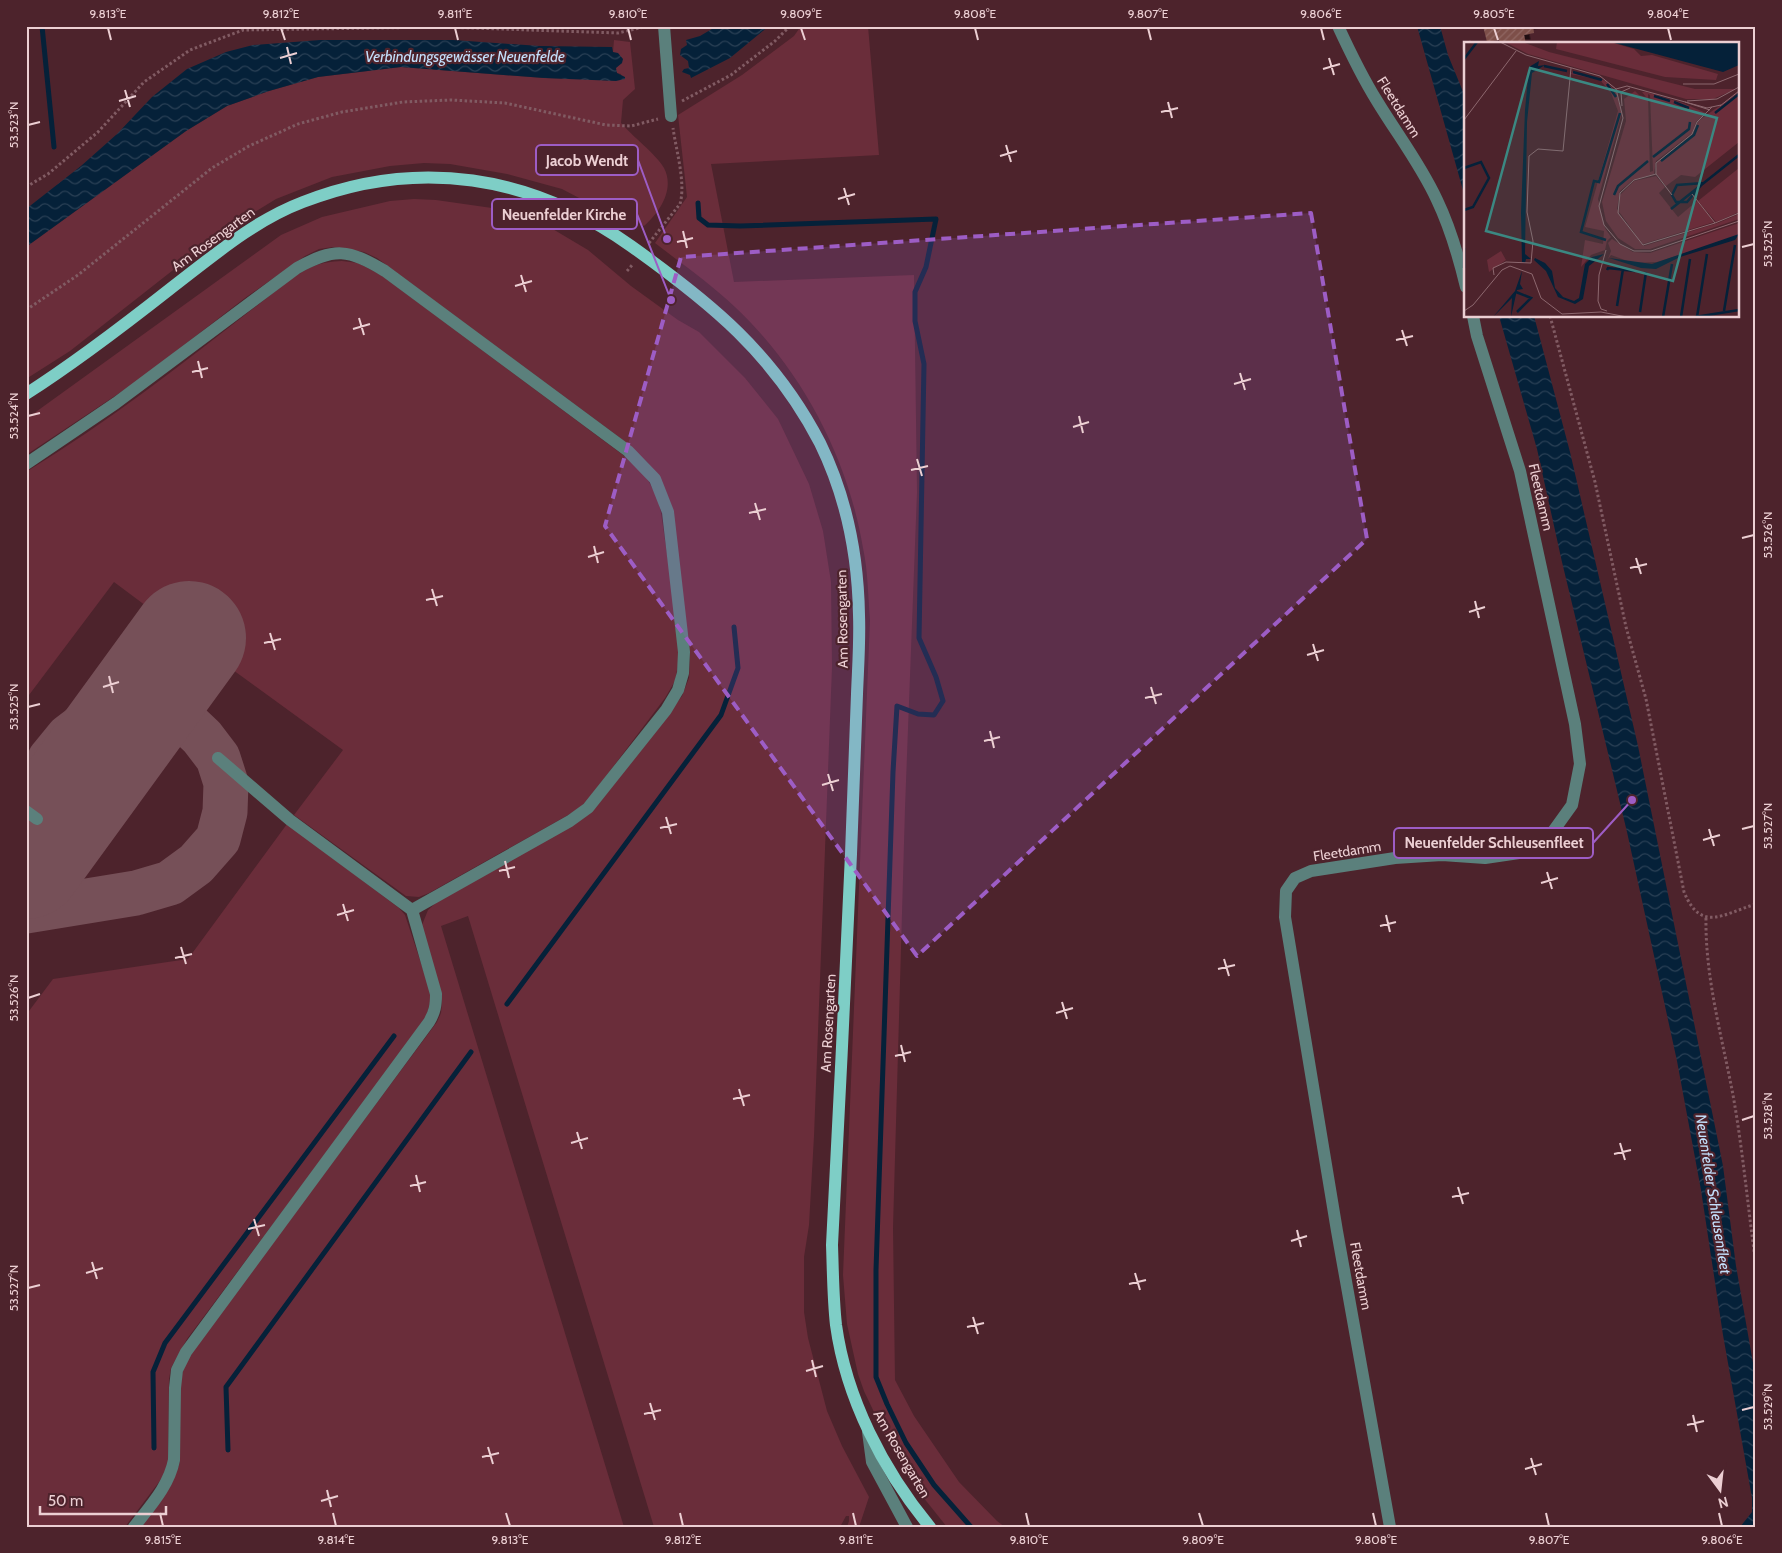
<svg xmlns="http://www.w3.org/2000/svg" width="1782" height="1553" viewBox="0 0 1782 1553" font-family="Cabin,sans-serif">
<style>
.green{fill:#6a2d3a}
.water{fill:url(#water-waves)}
.lines{fill:none;stroke-linecap:round;stroke-linejoin:round}
.stream{stroke:#052139;stroke-width:5}
.taxiway{stroke:#765058;stroke-width:45}
.runway{stroke:#765058;stroke-width:114}
.building{fill:url(#building-hatch);filter:url(#shadow)}
.path{stroke:#815b63;stroke-width:3;stroke-dasharray:2.5 2.5;stroke-linecap:butt}
.minor{stroke:#5b807c;stroke-width:12}
.major{stroke:#7ecec6;stroke-width:12}
.marked{fill:#9d5dc5;fill-opacity:0.2;stroke:#9d5dc5;stroke-width:4;stroke-dasharray:10 6;stroke-linejoin:round}
.ticks{fill:none;stroke:#eccfd3;stroke-width:2}
.labels{text-anchor:middle;stroke-width:4.5;stroke-linejoin:round;paint-order:stroke}
.street-label{font-size:14px;fill:#eccfd3;stroke:#4d232c}
.water-label{font-size:15px;font-style:italic;fill:#c3e0fc;stroke:#4d232c}
.inset-river{fill:none;stroke:#052139;stroke-width:2.5}
.inset-road{fill:none;stroke:#8d686f;stroke-width:1}
.view{fill:#3b8882;fill-opacity:0.15;stroke:#3b8882;stroke-width:2.5}
.inset-edge{fill:none;stroke:#eccfd3;stroke-width:2.5}
.leader{fill:none;stroke:#9d5dc5;stroke-width:2}
.callout-dot{fill:#9d5dc5;stroke:#4d232c;stroke-width:2}
.callout{fill:#4d232c;stroke:#9d5dc5;stroke-width:2}
.callout-label{font-size:15px;text-anchor:middle;font-weight:bold;fill:#eccfd3}
.neatline{fill:none;stroke:#eccfd3;stroke-width:2}
.ticks-label{font-size:12px;text-anchor:middle;fill:#eccfd3}
</style>
<defs>
<pattern id="water-waves" width="16" height="10" patternUnits="userSpaceOnUse" patternTransform="scale(1.25)"><rect width="16" height="10" fill="#052139"/><path d="M0 5q4-4 8 0t8 0" fill="none" stroke="#2a4055"/></pattern>
<pattern id="building-hatch" width="6" height="6" patternUnits="userSpaceOnUse" patternTransform="scale(1.25)"><rect width="6" height="6" fill="#7d4f49"/><path d="M-1 1l2-2M0 6l6-6M5 7l2-2" fill="none" stroke="#906762"/></pattern>
<filter id="shadow"><feDropShadow dx="4.5" dy="-4.5" stdDeviation="0" flood-color="#0009"/></filter>
</defs>
<rect width="100%" height="100%" fill="#4d232c"/>
<!-- green -->
<path class="green" d="M801,26H868L879,155L711,164L734,282L914,275L917,492L905,808L893,1228L895,1380L914,1416L959,1482L997,1521L1005,1527H947L923,1497L892,1450L864,1391L858,1374L847,1324L843,1275L870,620C868,596 868,571 863,548C848,458 802,370 735,307C711,284 682,264 655,243L687,197L678,115L742,75L794,36Z
M614,40L630,42L635,89L623,100L621,123C632,136 656,154 664,168C675,189 660,212 644,226L607,202L602,210L562,189L507,174L450,164L424,163L390,166L332,177L276,199L219,234L70,351L26,379V247L186,131L227,106L269,91L318,77L401,67L544,78L622,80L621,74L617,73L615,68L622,63L613,52Z
M414,199L436,200L492,208L551,228L588,250L631,286L678,320L699,332L745,378L778,419L809,484L823,531L831,582L832,667L814,1136L809,1225L804,1257V1312L808,1338L827,1411L842,1446L869,1497L859,1527H847L849,1521V1516H846L840,1527H654L468,916L441,926L624,1527H140C155,1506 174,1486 180,1461C180,1436 175,1394 183,1371C187,1359 195,1348 202,1338L437,1022L441,1013L442,1002L422,925L428,910L438,901L597,806L682,696L689,678L690,657L671,504L659,477L647,462L619,437L377,258L364,252L333,247L319,249L305,256L245,298L136,382L26,455V419L281,235L322,217L390,201Z
M342,261L358,263L381,275L623,455L641,471L649,482L658,499L661,513L679,636V660L675,681L665,698L588,800L577,810L429,893L419,897L406,896L294,815L343,750L189,638L114,582L26,699V472C120,415 205,346 291,279C311,266 319,262 342,261Z
M287,824L399,908L405,915L429,987L431,1001L424,1022L187,1339L171,1368L169,1379L168,1462L165,1473L159,1482L125,1527H26V1015L53,979L188,959Z"/>
<!-- water -->
<path class="water" d="M717,26H769L730,58L691,78L690,75L682,72L684,69L689,68L688,61L680,55L681,49L687,45L686,40L700,36Z
M1417,26H1440L1448,55L1466,99V201Z
M320,40H453L540,46L612,47L613,52L618,53L623,59L622,63L616,68L617,73L625,77V79L616,81L544,78L401,67L318,77L269,91L227,106L186,131L26,247V209L81,166L117,134L152,97L187,69L226,52L253,45Z
M1499,316H1534L1570,452L1638,746L1723,1166L1736,1266L1756,1380V1527H1740L1752,1512V1498L1723,1335L1701,1190L1677,1061L1627,832L1562,562L1537,449Z"/>
<g class="lines">
<!-- stream -->
<path class="stream" d="M42,26L54,147
M698,203L699,218L708,225L740,226L936,219L926,267L915,292V321L924,364L919,638L936,677L943,701L934,715L918,714L897,706L893,772L876,1270V1377L887,1404L906,1443L934,1485L971,1527
M507,1004L721,715L738,668L734,627
M154,1448L153,1372L165,1343L394,1036
M228,1450L226,1387L471,1052"/>
<!-- taxiway -->
<path class="taxiway" d="M26,850L32,839L38,817L41,779L50,759L68,737L89,721L115,712L137,709L162,712L184,720L202,737L218,758L226,783L225,812L218,839L196,864L170,883L136,893L26,911"/>
<!-- runway -->
<path class="runway" d="M26,862L189,638"/>
</g>
<!-- building -->
<path class="building" d="M1483,26H1533L1534,33L1524,35L1526,44H1500L1499,40L1487,42Z"/>
<g class="lines">
<!-- path -->
<path class="path" d="M1469,41L1470,44
M682,101L731,75L775,41L790,26
M26,187L48,174L98,132L144,82L190,50L243,30L442,27L618,33L648,26
M649,243L680,204C686,183 676,150 673,128
M627,271L633,264
M26,310L78,275L212,168L249,146L298,124L342,112L403,102L451,100L505,103L606,125L631,126L658,119
M1550,316L1595,482L1626,627L1646,699L1684,892C1701,933 1723,914 1756,904
M1706,918C1705,977 1722,1037 1733,1095C1743,1151 1748,1209 1756,1265"/>
<!-- minor -->
<path class="minor" d="M664,26L671,116
M1338,26C1350,52 1362,77 1377,101C1397,134 1421,165 1437,200C1450,227 1459,258 1466,287
M26,464L116,403L297,268C335,247 348,249 385,271L628,451L655,479L668,512L684,652L683,673L678,690L666,710L588,808L570,821L412,910
M26,811L37,819
M868,1432L872,1462L907,1527
M134,1527C150,1506 169,1486 174,1460L175,1388L177,1370L186,1352L429,1022C435,1012 436,1005 436,994L412,910L290,820L218,758
M1390,1527L1337,1231L1285,917L1286,891L1295,878L1311,871L1395,858L1442,855L1485,858L1519,853L1549,837L1572,805L1580,764L1575,724L1520,471L1477,336L1473,316"/>
<!-- major -->
<path class="major" d="M26,394C76,362 123,326 170,289C212,257 253,221 303,202C418,157 531,175 631,246C711,303 774,354 820,443C846,496 858,556 859,615C860,641 858,668 857,694C855,748 853,801 851,854C845,984 839,1115 832,1245C833,1272 833,1298 836,1325C846,1398 883,1470 930,1527"/>
</g>
<!-- marked area -->
<path class="marked" d="M1311,213L1367,539L917,956L605,526L681,257Z"/>
<!-- ticks -->
<path class="ticks" d="M108,28L111,40M281,28L285,40M455,28L458,40M628,28L631,40M801,28L805,40M975,28L978,40M1148,28L1151,40M1321,28L1324,40M1494,28L1498,40M1668,28L1671,40M287,47L291,64M280,58L297,53M1329,58L1334,75M1323,69L1340,64M125,90L130,107M119,101L136,96M1168,102L1172,118M1161,112L1178,108M28,125L40,122M1006,145L1011,162M1000,156L1017,151M844,188L849,205M838,199L855,194M683,231L687,248M677,242L693,238M1742,247L1754,244M521,275L526,292M515,286L532,281M359,318L364,335M353,329L370,324M1402,330L1407,346M1396,340L1413,336M198,361L202,378M192,372L208,368M1240,373L1245,390M1234,384L1251,379M28,416L40,413M1079,416L1083,433M1073,427L1089,422M917,459L922,476M911,470L928,466M755,503L760,520M749,513L766,509M1742,538L1754,535M594,546L598,563M588,557L604,552M1636,558L1641,574M1630,568L1647,564M432,589L437,606M426,600L443,596M1475,601L1479,618M1469,612L1485,607M270,633L275,650M264,643L281,639M1313,644L1318,661M1307,655L1324,650M109,676L113,693M103,687L119,682M1151,687L1156,704M1145,698L1162,694M28,707L40,704M990,731L994,748M984,741L1000,737M828,774L833,791M822,785L839,780M666,817L671,834M660,828L677,824M1709,829L1714,846M1742,829L1754,826M1703,840L1720,835M505,861L509,878M499,871L515,867M1547,872L1552,889M1541,883L1558,878M343,904L348,921M337,915L354,910M1386,915L1390,932M1380,926L1396,922M181,947L186,964M175,958L192,954M1224,959L1229,976M1218,969L1235,965M28,998L40,994M1062,1002L1067,1019M1056,1013L1073,1008M901,1045L905,1062M895,1056L911,1052M739,1089L744,1106M733,1099L750,1095M1742,1120L1754,1116M577,1132L582,1149M571,1143L588,1138M1620,1143L1625,1160M1614,1154L1631,1150M416,1175L420,1192M410,1186L426,1182M1458,1187L1463,1204M1452,1197L1469,1193M254,1219L259,1236M248,1229L265,1225M1297,1230L1301,1247M1291,1241L1307,1236M92,1262L97,1279M86,1273L103,1268M1135,1273L1140,1290M1129,1284L1146,1280M28,1288L40,1285M973,1317L978,1334M967,1327L984,1323M812,1360L816,1377M806,1371L823,1366M650,1403L655,1420M1742,1410L1754,1407M644,1414L661,1410M1693,1415L1697,1432M1687,1425L1704,1421M488,1447L493,1464M482,1457L499,1453M1531,1458L1536,1475M1525,1469L1542,1464M327,1490L331,1507M321,1501L338,1496M160,1513L163,1526M333,1513L336,1526M506,1513L510,1526M680,1513L683,1526M853,1513L856,1526M1026,1513L1029,1526M1199,1513L1203,1526M1373,1513L1376,1526M1546,1513L1549,1526M1719,1513L1722,1526"/>
<g class="labels">
<!-- street labels -->
<g class="street-label">
<text transform="translate(1399 107) rotate(58)" y="5">Fleetdamm</text>
<text transform="translate(213 239) rotate(-36)" y="5">Am Rosengarten</text>
<text transform="translate(1541 497) rotate(77)" y="5">Fleetdamm</text>
<text transform="translate(842 619) rotate(-91)" y="5">Am Rosengarten</text>
<text transform="translate(1347 851) rotate(-9)" y="5">Fleetdamm</text>
<text transform="translate(828 1023) rotate(-87)" y="5">Am Rosengarten</text>
<text transform="translate(1361 1276) rotate(80)" y="5">Fleetdamm</text>
<text transform="translate(902 1454) rotate(60)" y="5">Am Rosengarten</text>
</g>
<!-- water labels -->
<g class="water-label">
<text x="465" y="62">Verbindungsgewässer Neuenfelde</text>
<text transform="translate(1713 1194) rotate(81)" y="5">Neuenfelder Schleusenfleet</text>
</g>
</g>
<!-- overview -->
<g transform="translate(1464 42)">
<rect width="275" height="275" fill="#4d232c"/>
<path d="M41,0H59L85,10L231,47H272L249,57H222L64,12ZM109,29L142,39L152,50L158,71L134,157L141,186L147,195L143,199L141,208L127,213L117,225L121,198L139,202L140,189L121,185L154,69L147,51L136,38L107,32ZM171,49L175,53L182,55L178,50H182L219,61L242,71L232,80L228,91L192,119L190,132L169,138L156,149L153,167L180,204L254,181L275,172V177L186,207H171L154,196L142,179L138,160L162,79L160,57ZM184,52L186,53L189,129L186,130ZM275,50V100L231,135L217,133L202,144L192,132L193,120L229,92L234,79ZM275,126V170L252,180L234,159ZM192,134L201,145L195,151L214,175L233,159L250,180L179,202L155,172L156,153L170,139ZM275,181V192L263,198L193,220L169,221L147,213L144,217L147,209L144,201L148,197L169,210L186,211ZM37,209L42,218L25,230L23,218Z" fill="#6a2d3a" fill-rule="evenodd"/>
<path d="M93,0H146L170,7L177,14L188,13L254,32L252,38L201,35L92,7Z" fill="#6a2d3a"/>
<path d="M147,0H275V23L259,30ZM75,19L74,24L81,23L68,31L63,80L61,212L67,217H62L61,221L58,220L57,171L61,68L65,25ZM275,192L271,198L216,215L192,227L177,226L145,216L188,222ZM140,212L125,224L119,257L111,262L94,255L82,229L70,218L71,216L81,221L88,229L91,246L99,255L110,259L115,256L121,222L128,215ZM58,229L56,242L59,247L53,248L47,275L48,256L29,275L51,249Z" fill="#052139"/>
<path class="inset-river" d="M0,17L13,0M80,24L103,29M109,30L138,38M143,42L152,55M190,54L206,59M210,60L225,66M251,71L275,52M189,115L225,87L226,80M197,119L230,93L234,83M0,126L17,120L25,136L9,165L0,168M239,141L223,160H212L208,153L213,143L240,141M150,153L154,144L184,119M207,167L275,113M142,198L117,190L130,139L135,140L156,71M0,206V226M143,228L144,226L171,229M52,250L67,256L53,270M153,264L159,227M260,269L271,203M176,270L182,230M199,275L208,222M217,275L226,217M231,275L275,268M233,275L243,212"/>
<path class="inset-road" d="M36,0L62,13L136,34L152,47L159,76L135,164L140,183L156,202L170,209H187L275,179M219,42H250L275,32M152,47L163,44L243,66L257,63M223,59L253,57L275,45M221,60L246,68M158,64L157,50L166,46M256,64L275,49M0,78L52,9M192,132L170,138L156,151L154,171L179,203L251,181L275,171M228,152L251,181M208,153L192,132V121L228,92L233,80L248,65M142,208L135,233L134,259L137,267L143,269M30,233L29,226L42,220L67,221L69,199L63,170L65,114L74,107L99,109L107,26M0,269L9,263L38,228L46,224L68,232L77,256L98,272L137,270L163,275"/>
<path class="view" d="M66,26L253,76L209,239L22,189Z"/>
<rect width="275" height="275" class="inset-edge"/>
</g>
<!-- callouts -->
<path class="leader" d="M667 239L638 160M671 300L637 214M1632 800L1593 843"/>
<g class="callout-dot">
<circle cx="667" cy="239" r="5"/>
<circle cx="671" cy="300" r="5"/>
<circle cx="1632" cy="800" r="5"/>
</g>
<g class="callout">
<rect x="536" y="145" width="102" height="30" rx="5"/>
<rect x="492" y="199" width="145" height="30" rx="5"/>
<rect x="1394" y="828" width="199" height="30" rx="5"/>
</g>
<g class="callout-label">
<text x="587" y="166">Jacob Wendt</text>
<text x="564" y="220">Neuenfelder Kirche</text>
<text x="1494" y="848">Neuenfelder Schleusenfleet</text>
</g>
<!-- border -->
<rect width="1782" height="1553" fill="none" stroke="#4d232c" stroke-width="55"/>
<!-- north arrow -->
<g transform="translate(1720 1490) rotate(165)" stroke="#4d232c" stroke-width="4" paint-order="stroke">
<path d="M0-4L9 19L0 12L-9 19Z" fill="#eccfd3"/>
<text y="-8" font-size="14" font-weight="bold" text-anchor="middle" fill="#eccfd3">N</text>
</g>
<!-- scale -->
<path d="M40 1506v8h126v-8" fill="none" stroke="#eccfd3" stroke-width="2.5"/>
<text x="48" y="1506" font-size="15" fill="#eccfd3" stroke="#4d232c" stroke-width="4" paint-order="stroke">50 m</text>
<rect x="28" y="28" width="1726" height="1498" class="neatline"/>
<g class="ticks-label">
<text x="108" y="18">9.813°E</text>
<text x="281" y="18">9.812°E</text>
<text x="455" y="18">9.811°E</text>
<text x="628" y="18">9.810°E</text>
<text x="801" y="18">9.809°E</text>
<text x="975" y="18">9.808°E</text>
<text x="1148" y="18">9.807°E</text>
<text x="1321" y="18">9.806°E</text>
<text x="1494" y="18">9.805°E</text>
<text x="1668" y="18">9.804°E</text>
<text transform="translate(14 125) rotate(-90)" y="4">53.523°N</text>
<text transform="translate(1768 244) rotate(-90)" y="4">53.525°N</text>
<text transform="translate(14 416) rotate(-90)" y="4">53.524°N</text>
<text transform="translate(1768 535) rotate(-90)" y="4">53.526°N</text>
<text transform="translate(14 707) rotate(-90)" y="4">53.525°N</text>
<text transform="translate(1768 826) rotate(-90)" y="4">53.527°N</text>
<text transform="translate(14 998) rotate(-90)" y="4">53.526°N</text>
<text transform="translate(1768 1116) rotate(-90)" y="4">53.528°N</text>
<text transform="translate(14 1288) rotate(-90)" y="4">53.527°N</text>
<text transform="translate(1768 1407) rotate(-90)" y="4">53.529°N</text>
<text x="163" y="1544">9.815°E</text>
<text x="336" y="1544">9.814°E</text>
<text x="510" y="1544">9.813°E</text>
<text x="683" y="1544">9.812°E</text>
<text x="856" y="1544">9.811°E</text>
<text x="1029" y="1544">9.810°E</text>
<text x="1203" y="1544">9.809°E</text>
<text x="1376" y="1544">9.808°E</text>
<text x="1549" y="1544">9.807°E</text>
<text x="1722" y="1544">9.806°E</text>
</g>
</svg>
